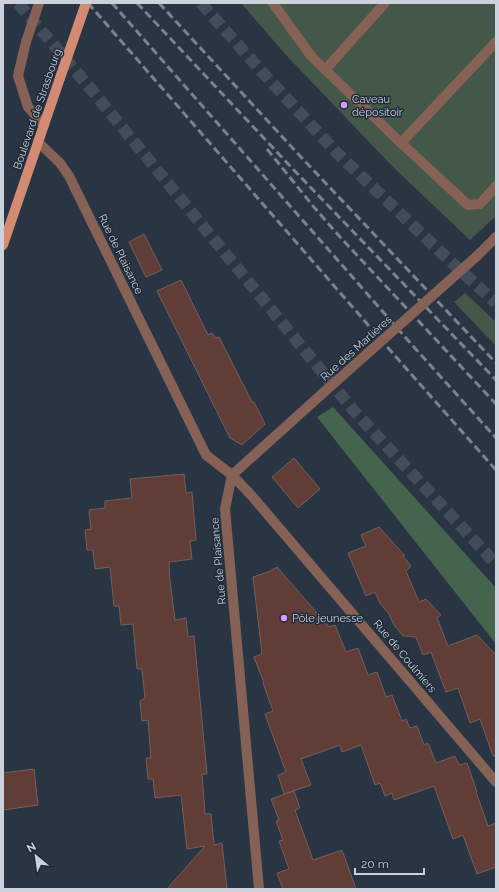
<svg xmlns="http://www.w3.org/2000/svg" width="499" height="892" viewBox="0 0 499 892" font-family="Raleway,sans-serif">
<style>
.green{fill:#435848}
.forest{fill:#45644d}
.building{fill:#603d36;stroke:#755f5b}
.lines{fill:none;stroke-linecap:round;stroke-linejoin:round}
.highway-tunnel{stroke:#424d5a;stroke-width:12;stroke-dasharray:12 6;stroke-linecap:butt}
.minor{stroke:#856156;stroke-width:10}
.major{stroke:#d48b74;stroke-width:10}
.rail{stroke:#79828e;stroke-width:3;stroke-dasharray:8 4;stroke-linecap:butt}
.minor-bridge{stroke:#856156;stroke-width:10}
.major-bridge{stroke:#d48b74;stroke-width:10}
.poi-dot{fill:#d79bf9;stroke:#202b39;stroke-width:1.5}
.labels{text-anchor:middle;stroke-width:3;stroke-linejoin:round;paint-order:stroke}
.poi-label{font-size:11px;fill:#cbd2db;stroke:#202b39;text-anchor:start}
.street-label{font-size:11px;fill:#cbd2db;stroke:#202b39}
</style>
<rect width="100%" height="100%" fill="#2a3543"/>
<!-- green -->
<path class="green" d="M241,3H496V216L470,240L393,167L286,55Z
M465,293L496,322V346L454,302Z"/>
<!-- forest -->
<path class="forest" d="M333,407L496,588V644L317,417Z"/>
<!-- building -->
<path class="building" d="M144,234L162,270L146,277L129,242Z
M181,280L208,335L212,333L215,338L219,337L252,402H254L265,424L242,445L230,438L157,291Z
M294,458L320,489L298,508L272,477Z
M184,474L186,493L192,492L196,540L190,541L192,559L169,562L170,580L175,620L186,618L188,637L194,636L207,774H202L205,814H211L214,845L222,843L227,889H167L205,846L187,849L181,795L155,798L153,779H148L146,758H151L148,720L142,721L140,701L145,698L142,669H137L133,624L121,625L119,606H114L110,567L95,569L93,550H87L85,530L91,529L89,510L105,508V501L132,498L130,479Z
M379,527L405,556H403L411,566L406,571L419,602L426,599L441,615L437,618L448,646L477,635L496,655V756H493L480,719L470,723L458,688L446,692L431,652L423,655L416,637L403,636L394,625L389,614L380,603L375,592L366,596L348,553L366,546L361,535Z
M277,567L329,627L335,625L346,652L358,648L368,675L377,672L386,697L392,695L402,721L406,719L410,728L417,726L424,745L428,743L436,763L455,756L459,765L467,763L477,792H476L488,826L496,823V867L477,874L463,835L453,839L434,786L394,800L392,793L385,796L380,783L375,785L361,745L342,752L340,745L301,759L311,785L284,794L278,775L286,772L265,714L273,711L263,683H264L254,657L262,654L253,577L268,572Z
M34,769L38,805L3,810V773Z
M294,791L300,808L295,810L313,860L342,850L356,889H283L277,873L289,869L279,841L283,840L276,821L279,820L271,799Z"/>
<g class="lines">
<!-- highway-tunnel -->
<path class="highway-tunnel" d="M18,3L85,82L355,412L496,564
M201,3L263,73L337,153L450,261L496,303"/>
<!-- minor -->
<path class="minor" d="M273,3L311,56L401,143L468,205L480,204L496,186
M26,42L18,76L28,107L44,125
M325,70L385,3
M38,142L60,163L69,176L206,455L232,475L251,495L496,782
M401,143L496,42
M477,256L496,237
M232,475L225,509L259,889
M232,475L323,393"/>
<!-- major -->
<path class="major" d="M3,245L60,78"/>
<!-- rail -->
<path class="rail" d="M88,3L396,357L496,470
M112,3L413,346L496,438
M137,3L291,167L496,380
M159,3L300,156L496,363
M267,149L313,206L340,237L496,404"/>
<!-- minor-bridge -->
<path class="minor-bridge" d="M26,42L39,3
M323,393L477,256"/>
<!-- major-bridge -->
<path class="major-bridge" d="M60,78L86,3"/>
</g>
<!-- markers -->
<g class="poi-dot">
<circle cx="344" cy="105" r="4"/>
<circle cx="284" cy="618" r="4"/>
</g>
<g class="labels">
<!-- poi labels -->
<g class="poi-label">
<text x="352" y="103">Caveau<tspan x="352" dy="13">dépositoir</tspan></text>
<text x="292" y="622">Pôle jeunesse</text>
</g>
<!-- street labels -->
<g class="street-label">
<text transform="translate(37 109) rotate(-71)" y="4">Boulevard de Strasbourg</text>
<text transform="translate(121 254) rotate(64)" y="4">Rue de Plaisance</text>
<text transform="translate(356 348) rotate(-42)" y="4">Rue des Marlières</text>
<text transform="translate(218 561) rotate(-95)" y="4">Rue de Plaisance</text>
<text transform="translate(405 656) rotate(50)" y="4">Rue de Coulmiers</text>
</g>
</g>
<!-- border -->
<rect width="499" height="892" fill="none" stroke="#cbd2db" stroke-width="8"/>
<!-- north arrow -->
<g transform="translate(36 856) rotate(331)" stroke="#202b39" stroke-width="3" paint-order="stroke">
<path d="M0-3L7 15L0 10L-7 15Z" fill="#cbd2db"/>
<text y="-6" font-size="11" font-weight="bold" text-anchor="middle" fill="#cbd2db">N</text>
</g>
<!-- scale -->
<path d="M355 868v6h69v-6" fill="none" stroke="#cbd2db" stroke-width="2"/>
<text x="361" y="868" font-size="12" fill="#cbd2db" stroke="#202b39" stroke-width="3" paint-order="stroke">20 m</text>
</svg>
